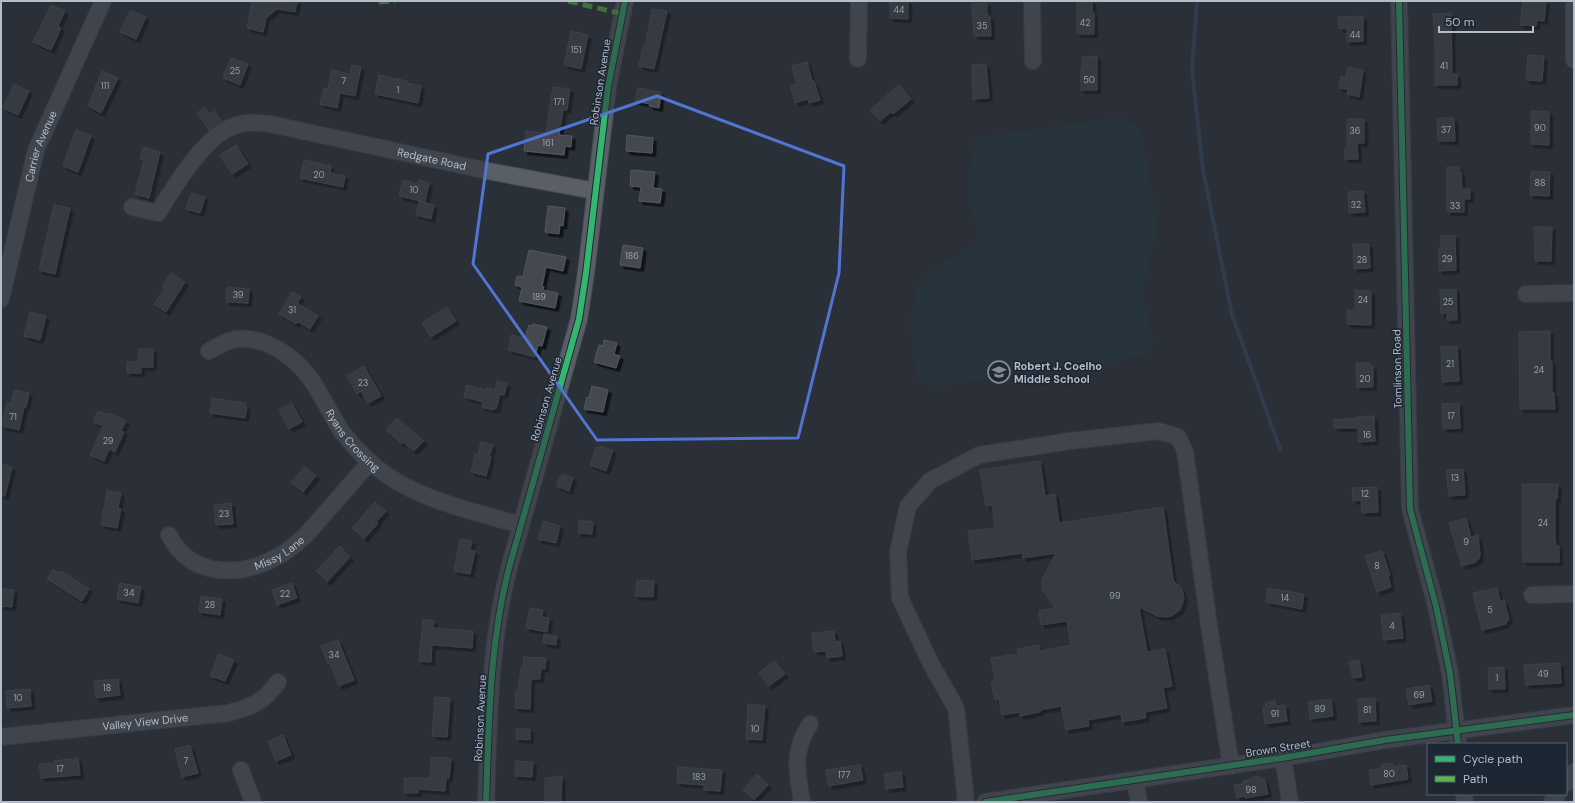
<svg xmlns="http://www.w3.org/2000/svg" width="1575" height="803" viewBox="0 0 1575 803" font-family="'DM Sans',sans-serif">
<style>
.pitch{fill:#273a3e}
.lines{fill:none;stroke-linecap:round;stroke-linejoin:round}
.stream{stroke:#384963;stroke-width:4}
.building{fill:#444950;stroke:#52575f;filter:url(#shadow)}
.minor-casing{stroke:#484c53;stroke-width:18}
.minor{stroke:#5a5e66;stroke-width:16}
.quiet{stroke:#58b947;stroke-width:5;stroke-dasharray:10 5;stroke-linecap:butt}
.cycleway-casing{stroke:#1d2633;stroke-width:8}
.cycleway{stroke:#33b770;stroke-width:6}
.marked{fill:none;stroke:#5274d3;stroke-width:3;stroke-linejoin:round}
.labels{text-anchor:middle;stroke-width:3;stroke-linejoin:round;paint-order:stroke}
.number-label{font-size:9px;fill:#989fab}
.street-label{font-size:11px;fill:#b4bcc9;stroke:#1d2633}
.poi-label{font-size:11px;font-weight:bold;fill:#b4bcc9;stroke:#1d2633;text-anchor:start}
</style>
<defs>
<filter id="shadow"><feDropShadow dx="3.5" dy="3.5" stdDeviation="0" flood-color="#0009"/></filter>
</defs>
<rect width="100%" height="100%" fill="#2a3038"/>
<!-- pitch -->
<path class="pitch" d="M1121,117L1141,131L1153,197L1156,230L1144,284V303L1154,344L1146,354L1113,362L937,386C928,386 925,380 916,377C912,344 902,294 933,270C942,262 955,259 965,252C970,249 974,243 978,239V224L970,211L969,178L976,138Z"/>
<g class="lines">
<!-- stream -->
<path class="stream" d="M1197,1L1192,69L1203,170L1232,315L1280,449"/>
</g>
<!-- building -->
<path class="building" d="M252,1H297L295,12L277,9L266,18L263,32L247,28Z
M890,1H908V19L890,18Z
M1077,1H1092V13H1094V34H1077Z
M1523,1H1546L1544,21L1537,20L1536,26L1520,25Z
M987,3V16H990L991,36H974L972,4Z
M51,5L65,11L58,26L61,28L51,50L33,42Z
M652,9L667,11L654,69L639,66L643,46L645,47Z
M130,10L146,17L136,39L120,32Z
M1451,13L1452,74H1457V85H1435V42L1433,14Z
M1363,16V41L1347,42V28L1339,29L1338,17Z
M571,31L588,35L581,69L564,65Z
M1528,55L1544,56L1542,81L1526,80Z
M1097,56V90H1081V69H1082V57Z
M231,58L248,64L240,85L223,78Z
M807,62L812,81H814L820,100L809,103L808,99L795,103L790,86L797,84L792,66Z
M986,64L989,98L973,99L972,65Z
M352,65L361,67L355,96L340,93L337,108L320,104L324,88L328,89L332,70L350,74Z
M1348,67L1363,70L1359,97L1347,94L1348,89L1339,88L1341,76L1346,77Z
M102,71L118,78L101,113L88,106Z
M379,75L407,81V83L421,86L418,103L375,94Z
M14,84L29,91L18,115L3,108Z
M899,85L911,99L893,114L891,112L880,121L870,110Z
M553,87L570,89L567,110H563L559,135L572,136L571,147L565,146L564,155L524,151L526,131L546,133Z
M638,88L661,92L659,108L649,106L650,104L635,101Z
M205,107L210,114L214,111L222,121L209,130L197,113Z
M1531,111L1549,112V145L1531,144Z
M1437,118H1454L1455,141H1438Z
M1347,119H1364V143H1357L1358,159H1345V149L1347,148Z
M76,130L91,136L78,172L63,166Z
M627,135L653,138L652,153L626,151Z
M236,145L248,164L232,174L220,155Z
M143,147L160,152L149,198L135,194L144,160L140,159Z
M304,160L331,166L330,173L345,176L343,187L300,178Z
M1447,167H1459V173L1461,172L1462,189H1470V199H1464V212H1447Z
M631,170L655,172L653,188L662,189L660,203L639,201L641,187L630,186Z
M1531,171L1550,172L1549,196L1530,195Z
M403,180L418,184L419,180L429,183L425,202L399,196Z
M1363,191L1365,212L1349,213L1348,192Z
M191,193L205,197L200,213L186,209Z
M419,201L434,205L431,219L416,215Z
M54,205L70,208L55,274L39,270Z
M548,206L565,208L563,226L560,225L559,234L545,232Z
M1534,227H1552L1551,261H1535Z
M1455,235L1456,270L1439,271V248H1441V236Z
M1353,244H1369L1370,268L1354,269Z
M623,245L643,248L640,268L620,265Z
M529,250L566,257L563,271L546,267L542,287H544L543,290L558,293L555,308L519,301L522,287L515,285L517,276L523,277Z
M171,273L185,282L166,312L154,304L165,288L162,286Z
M227,287L249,289L248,303L226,302Z
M1456,289L1457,320H1447V313L1441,314L1440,290Z
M1355,290L1371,291V325L1347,324V310H1355Z
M292,292L301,297L297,303L318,316L310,329L298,322L296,324L279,314Z
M447,307L456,321L431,337L422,323Z
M30,312L46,316L40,340L24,336Z
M533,324L547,327L542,346L538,345L535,357L508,350L511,335L525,338L529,325L532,326Z
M1550,331V361H1552V393H1554L1555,409H1520L1519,332Z
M604,340L617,343L614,354L620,356L616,368L594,362L599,345L603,346Z
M1457,346L1459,381L1442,382L1441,347Z
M139,349H153V367H141V373H127V362H138Z
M1356,363H1370V366H1373V387H1357Z
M364,366L381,396L368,403L361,391L357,394L347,376Z
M497,381L507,384L504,395L500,394L496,409L493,408V410L482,407L483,402L464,397L467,385L487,390V387L495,390Z
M592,386L608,390L603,412L584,409L587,397L589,398Z
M14,390L29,393L26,407H24L19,430L2,426L7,402L11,403Z
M212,398L245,403V406L247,407L245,418L210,413Z
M292,403L302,422L289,429L279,410Z
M1459,403L1460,428L1443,429L1442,404Z
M98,411L108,415L109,413L126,421L121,431L124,432L115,452L109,449L104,461L90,455L103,426L93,422Z
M1374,416L1375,441L1358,442V428H1334L1333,420L1356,418V417Z
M397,418L424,441L414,451L403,442L402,444L386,430Z
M481,442L493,445L489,457H491L486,476L471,472L475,454H478Z
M599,446L613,450L606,471L590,465L596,447L599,448Z
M1040,461L1045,496L1055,494L1059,523L1163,507L1173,580L1182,589L1184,599L1180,610L1171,616L1166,617L1157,616L1139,607L1147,652L1165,649L1172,686L1163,688L1167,708L1145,712L1146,718L1122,722L1121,714L1088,720L1089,726L1066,730L1061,706L1040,710V712L1020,716L1019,712L1002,715L999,699L995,700L991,682L995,681L991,658L1018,654L1017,649L1039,645L1040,651L1071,645L1067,621L1041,625L1039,611L1055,608L1043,591L1042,580L1056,553L1023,558V553L972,560L968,531L995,528L992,505L986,506L980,470Z
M1,464L12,467L5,496L1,495Z
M305,467L316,476L303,492L291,482Z
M1463,469L1465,495L1449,496L1446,470Z
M562,474L573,478L569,491L556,486Z
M1522,484H1558L1557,499H1555V537L1556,546H1559V562H1523Z
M1377,487L1378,512L1362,513L1361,500L1353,501L1352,488Z
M107,491L121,493L118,508L121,509L117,528L101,525Z
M375,502L386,511L376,522L378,523L364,539L352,528Z
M231,503L233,524L216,525L214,505Z
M1466,518L1471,537L1478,535L1480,554L1479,559L1476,560V562L1462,566L1449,523Z
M579,520L593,522L592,534L578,533Z
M543,521L560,526L556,543L538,539Z
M460,539L472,541L470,550L475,551L470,574L454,571Z
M340,546L350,557L327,582L316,571Z
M1382,551L1390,575L1388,576L1391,587L1377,592L1365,556Z
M53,569L60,573L61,571L89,589L82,601L47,579Z
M637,580L654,581L653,597L635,596Z
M120,583L141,587L138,603L117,599Z
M292,583L297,598L277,605L272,590Z
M1268,588L1304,594L1302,609L1266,602Z
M1497,588L1500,601L1504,600L1509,620L1506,621V624L1482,630L1473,593Z
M1,589L14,590L12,607L1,606Z
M201,596L222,599L220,615L199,612Z
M530,608L543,610L542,617L549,618L547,632L526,628Z
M1400,613L1403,638L1384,640L1381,615Z
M423,619L434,621L433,628L473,631L472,648L432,645L431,662L419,661Z
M834,631L835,642L840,641L842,656L827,658L826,651L814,652L812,633Z
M544,634L557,636L556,645L543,643Z
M338,640L354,680L339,686L330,663L328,664L321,646Z
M219,654L234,660L225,681L210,676Z
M524,657L546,658L545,669L541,668L540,679H531L530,709L515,708L516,690H518L521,668H523Z
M1359,660L1362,677L1353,678L1349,662Z
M775,661L785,674L769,686L759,673Z
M1560,663L1561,683L1526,685L1524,665Z
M1504,667L1505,689H1489L1488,668Z
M118,679L120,695L96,698L94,681Z
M1429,685L1432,701L1409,705L1406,689Z
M30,689L31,706L7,708L6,691Z
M435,697L450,698L447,737L432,736Z
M1375,698L1376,721L1359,722L1358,699Z
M1331,699L1333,716L1310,719L1308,702Z
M1275,701L1276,706L1285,705L1287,721L1265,724L1263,707H1266L1265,703Z
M748,704L765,706L762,740L746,739Z
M516,729H530V740L516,739Z
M283,735L291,755L276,761L268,741Z
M190,745L198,773L182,777L175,749Z
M431,757L451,758L449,778H446L445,791L418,789V793H404V778H430Z
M78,758L80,775L41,778L39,764L55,763L54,761Z
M515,761L533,762L532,777L515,776Z
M1392,763L1393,767L1406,765L1408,779L1371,785L1369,770L1382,768L1381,765Z
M860,765L863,780L829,786L826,770Z
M678,767L722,770L720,791L704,790V785L677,783Z
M901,772L903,787L886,789L884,774Z
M757,774L768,785L754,800L743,790Z
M562,776L561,802H545V778Z
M1257,776L1265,780L1268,794L1245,798V796L1237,798L1234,785L1243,784V781L1250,780V778Z"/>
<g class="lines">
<!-- minor casing -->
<g class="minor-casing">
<g id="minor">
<path d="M1032,1L1033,61"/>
<path d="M1399,1L1410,509L1436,606L1450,673L1458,744"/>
<path d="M1574,1V60"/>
<path d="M858,59L859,1"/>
<path id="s1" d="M132,207L158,213C174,187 204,136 234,126C246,121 258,123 270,124L488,171L595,191"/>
<path d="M1526,294L1574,293"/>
<path id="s2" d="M1,299L36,150L103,1"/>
<path id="s3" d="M209,351C218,346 227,340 237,339C264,336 294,356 309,377C322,394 330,414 342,432C354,447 369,463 385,474C426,502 475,512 521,525"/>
<path id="s4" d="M169,535C191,579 243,578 282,554C291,549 298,542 306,535L370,462"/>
<path d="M1532,595L1574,594"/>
<path id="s5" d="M1,737L228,713C252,707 264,702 278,682"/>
<path d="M1283,758L1290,802"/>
<path d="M241,770L253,802"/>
<path d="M1135,781L1139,802"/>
<path d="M1566,783L1574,772"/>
<path d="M1464,794L1465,802"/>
<path d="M486,802C489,724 489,645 509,568L579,319L586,273L608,87L625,1"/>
<path d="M802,802C797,772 792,751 810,724"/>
<path d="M966,802L956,708L931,664L900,598L898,552L908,506L930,481L979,455L1070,441L1159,431L1178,437L1185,451L1210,632L1231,766"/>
<path d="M985,802L1288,757L1385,740L1574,715"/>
<path d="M1552,802L1558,794"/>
</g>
</g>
<!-- minor -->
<use href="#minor" class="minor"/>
<!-- quiet -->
<path class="quiet" d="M568,1L623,14
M379,2L395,1"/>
<!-- cycleway casing -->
<g class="cycleway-casing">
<path id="cycleway" d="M1399,1L1410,509L1436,606L1450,673L1458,744
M486,802C489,724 489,645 509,568L579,319L586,273L608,87L625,1
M985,802L1288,757L1385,740L1574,715"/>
</g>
<!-- cycleway -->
<use href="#cycleway" class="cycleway"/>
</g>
<!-- marked area -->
<path d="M0 0H1575V803H0ZM657,96L844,166L839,273L798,438L597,440L473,264L488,154Z" fill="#2a3038" fill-opacity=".55" fill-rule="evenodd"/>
<path class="marked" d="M657,96L844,166L839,273L798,438L597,440L473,264L488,154Z"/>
<!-- icons -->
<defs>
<g id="school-ring" transform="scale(1.15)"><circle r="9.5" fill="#1d2633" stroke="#848b96" stroke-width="1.5"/><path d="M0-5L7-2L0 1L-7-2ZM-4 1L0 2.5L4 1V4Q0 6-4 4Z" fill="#848b96"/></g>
</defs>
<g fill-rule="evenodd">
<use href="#school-ring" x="999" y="372"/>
</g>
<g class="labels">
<!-- number labels -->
<g class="number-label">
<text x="899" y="13">44</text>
<text x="1085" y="26">42</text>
<text x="982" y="29">35</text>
<text x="1355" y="38">44</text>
<text x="576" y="53">151</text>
<text x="1444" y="69">41</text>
<text x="235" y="74">25</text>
<text x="1089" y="83">50</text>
<text x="344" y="84">7</text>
<text x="105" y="89">111</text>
<text x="398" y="93">1</text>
<text x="559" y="105">171</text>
<text x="1540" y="131">90</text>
<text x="1446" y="133">37</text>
<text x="1355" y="134">36</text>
<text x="548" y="146">161</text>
<text x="319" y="178">20</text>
<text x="1540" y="186">88</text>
<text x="414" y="193">10</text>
<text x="1356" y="208">32</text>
<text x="1455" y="209">33</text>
<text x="632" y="259">186</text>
<text x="1447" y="262">29</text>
<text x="1362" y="263">28</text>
<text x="238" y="298">39</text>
<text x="539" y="300">189</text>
<text x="1363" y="303">24</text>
<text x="1448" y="305">25</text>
<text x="292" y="313">31</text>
<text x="1450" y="367">21</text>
<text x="1539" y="373">24</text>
<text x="1365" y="382">20</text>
<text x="363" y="386">23</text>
<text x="1451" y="419">17</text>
<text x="13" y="420">71</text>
<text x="1367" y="438">16</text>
<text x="108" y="444">29</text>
<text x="1455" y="481">13</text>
<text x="1365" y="497">12</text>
<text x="224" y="517">23</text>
<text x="1543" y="526">24</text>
<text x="1466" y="545">9</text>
<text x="1377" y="569">8</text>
<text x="129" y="596">34</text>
<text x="285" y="597">22</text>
<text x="1115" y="599">99</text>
<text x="1285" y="601">14</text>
<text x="210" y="608">28</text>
<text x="1490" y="613">5</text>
<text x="1392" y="629">4</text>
<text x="334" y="658">34</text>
<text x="1543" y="677">49</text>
<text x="1497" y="681">1</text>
<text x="107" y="691">18</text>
<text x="1419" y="698">69</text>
<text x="18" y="701">10</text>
<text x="1320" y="712">89</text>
<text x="1367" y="713">81</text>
<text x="1275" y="717">91</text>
<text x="755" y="732">10</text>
<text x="186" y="764">7</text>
<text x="60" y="772">17</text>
<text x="1389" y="777">80</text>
<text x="844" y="778">177</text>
<text x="699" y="780">183</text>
<text x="1251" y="793">98</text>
</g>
<!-- street labels -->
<g class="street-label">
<text transform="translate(600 82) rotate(-81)" y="4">Robinson Avenue</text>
<text dy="4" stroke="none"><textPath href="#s2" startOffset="158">Carrier Avenue</textPath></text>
<text dy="4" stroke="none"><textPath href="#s1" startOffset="346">Redgate Road</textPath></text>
<text transform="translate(1397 369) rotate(-91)" y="4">Tomlinson Road</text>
<text transform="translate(546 399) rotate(-74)" y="4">Robinson Avenue</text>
<text dy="4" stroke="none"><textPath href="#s3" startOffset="193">Ryans Crossing</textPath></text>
<text dy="4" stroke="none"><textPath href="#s4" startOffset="128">Missy Lane</textPath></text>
<text transform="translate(480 718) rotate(-87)" y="4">Robinson Avenue</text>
<text dy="4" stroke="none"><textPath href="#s5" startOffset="145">Valley View Drive</textPath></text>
<text transform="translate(1278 748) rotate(-9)" y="4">Brown Street</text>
</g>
<!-- poi labels -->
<g class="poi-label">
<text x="1014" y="370">Robert J. Coelho<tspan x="1014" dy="13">Middle School</tspan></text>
</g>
</g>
<!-- border -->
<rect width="1575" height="803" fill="none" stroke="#b4bcc9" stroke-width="4"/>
<!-- legend -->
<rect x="1427" y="743" width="140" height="52" fill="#1d2633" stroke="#59626f"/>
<rect x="1435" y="756" width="20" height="6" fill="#33b770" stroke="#59626f"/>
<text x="1463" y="763" font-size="12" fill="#b4bcc9">Cycle path</text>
<rect x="1435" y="776" width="20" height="6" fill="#58b947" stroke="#59626f"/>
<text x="1463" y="783" font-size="12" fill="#b4bcc9">Path</text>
<!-- scale -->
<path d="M1439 26v6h94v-6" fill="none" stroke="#b4bcc9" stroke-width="2"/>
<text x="1445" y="26" font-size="12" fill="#b4bcc9" stroke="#1d2633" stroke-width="3" paint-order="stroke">50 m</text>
</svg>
